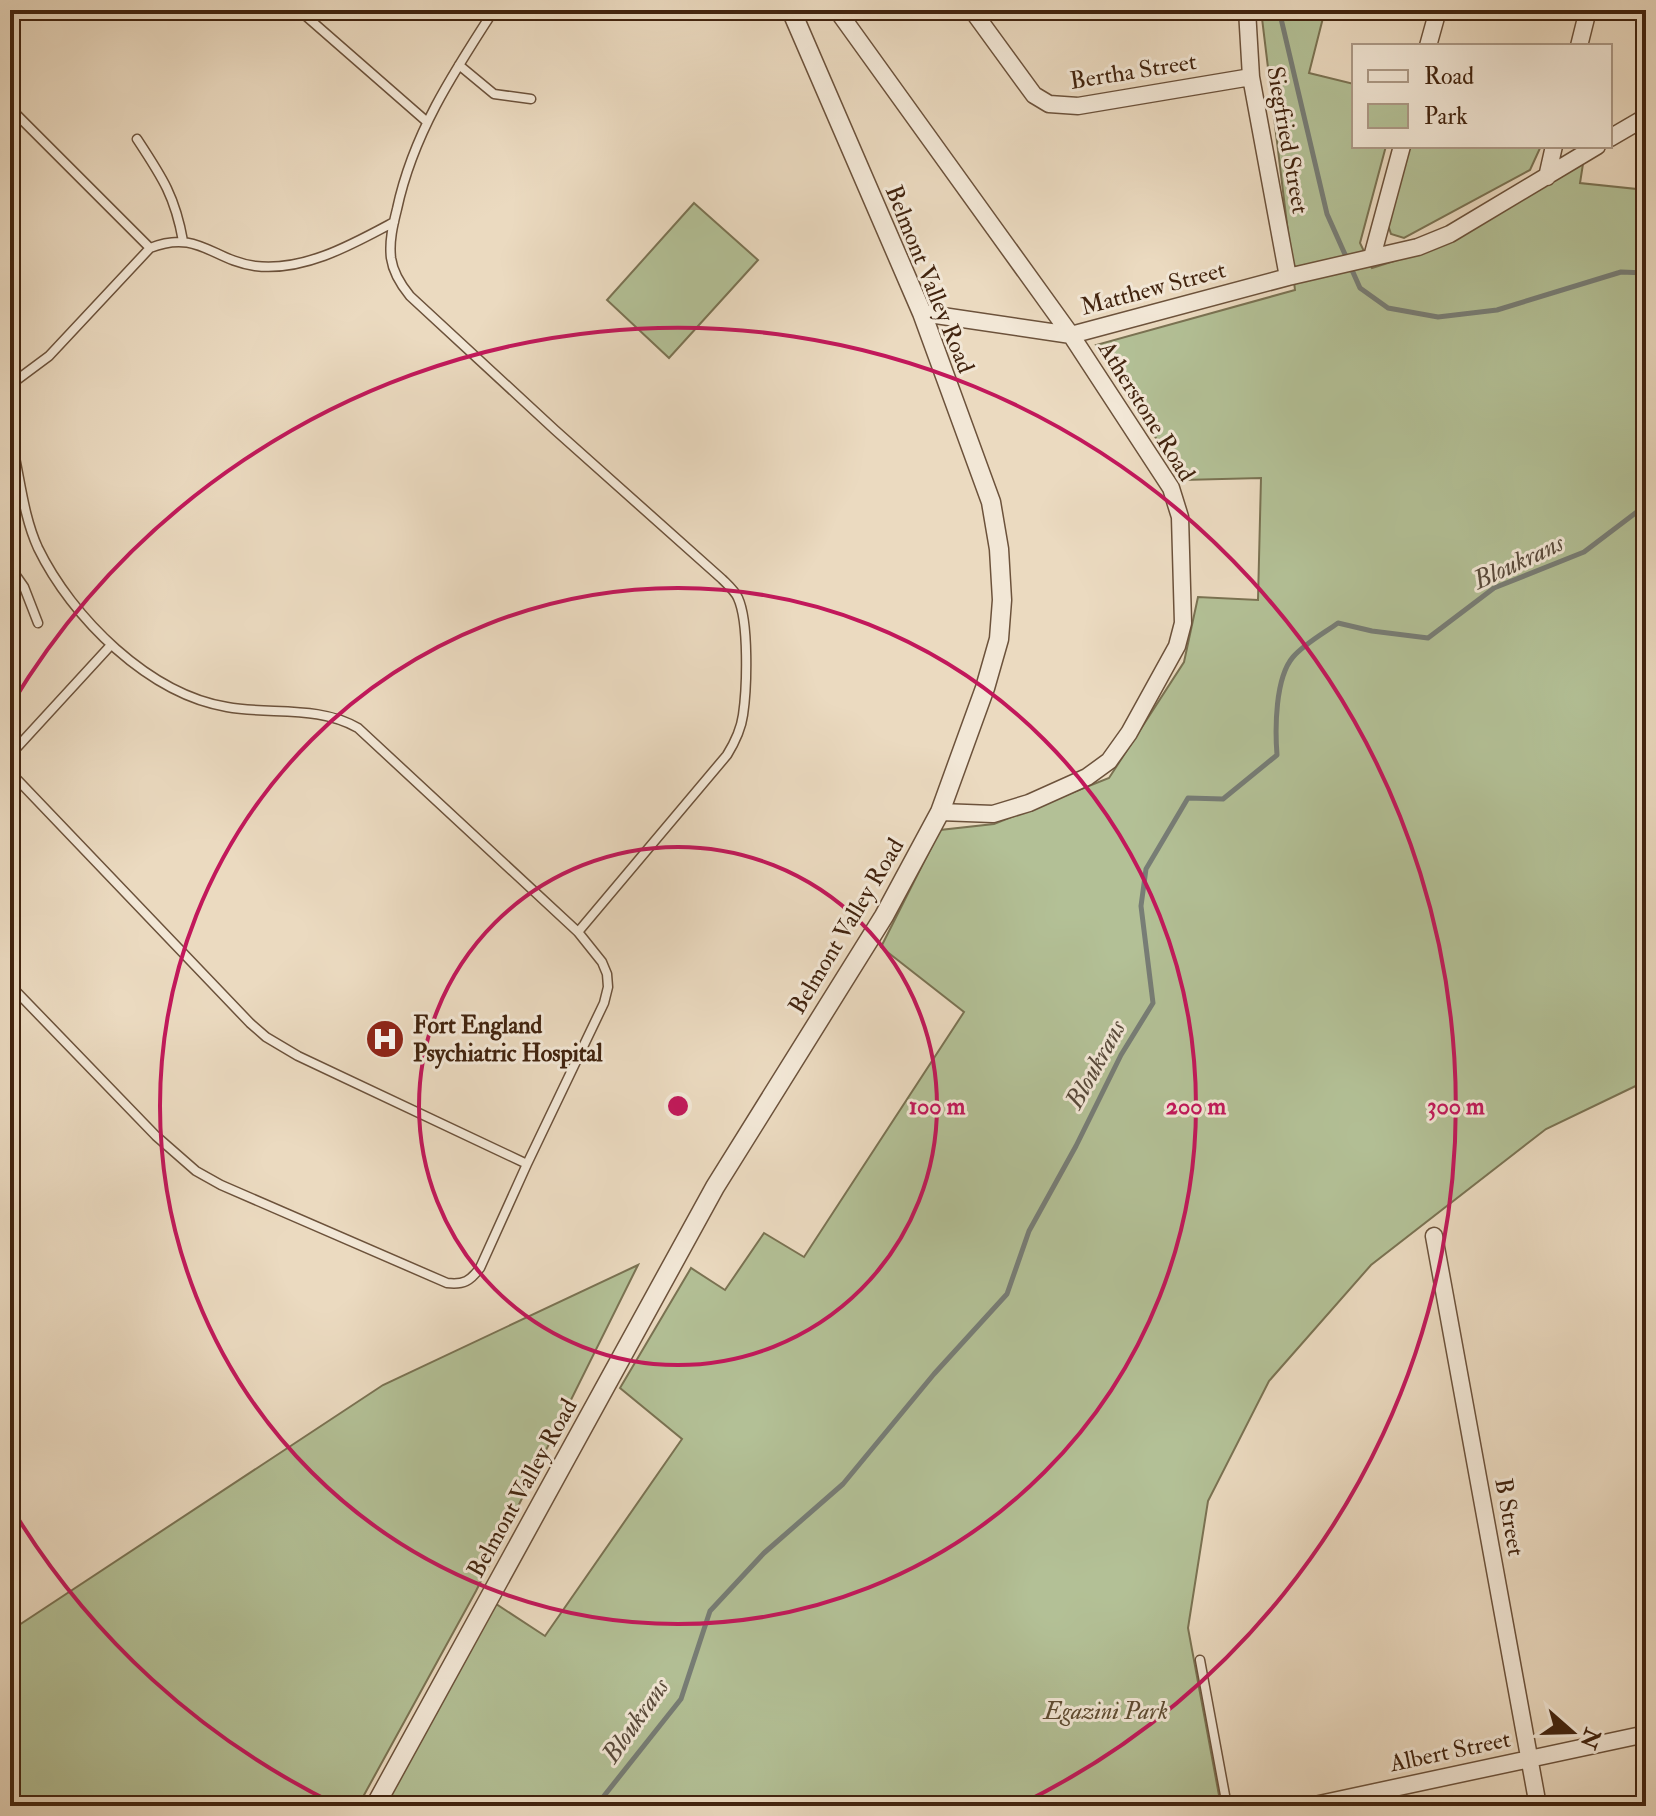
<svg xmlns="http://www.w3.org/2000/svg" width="1656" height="1816" viewBox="0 0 1656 1816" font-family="'IM FELL Double Pica',serif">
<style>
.green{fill:#b3c096;stroke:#7a7252;stroke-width:2}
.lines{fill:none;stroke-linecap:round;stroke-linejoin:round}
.stream{stroke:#777d76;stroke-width:5}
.service-casing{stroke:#6c523b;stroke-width:11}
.minor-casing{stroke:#6c523b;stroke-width:19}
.tertiary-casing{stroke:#6c523b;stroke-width:21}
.service{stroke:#f2e7d6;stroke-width:8}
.minor{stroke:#f2e7d6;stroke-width:16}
.tertiary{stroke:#f2e7d6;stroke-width:18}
.ring{fill:none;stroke:#c2185b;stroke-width:4}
.labels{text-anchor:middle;stroke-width:6;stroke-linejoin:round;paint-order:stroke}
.street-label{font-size:24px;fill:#42240f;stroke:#f2e7d6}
.poi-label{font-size:24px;font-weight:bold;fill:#42240f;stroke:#f2e7d6;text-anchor:start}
.park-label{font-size:24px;font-style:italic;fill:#5e4b31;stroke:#f2e7d6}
.water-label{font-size:26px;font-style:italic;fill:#58493a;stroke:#f2e7d6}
.centre{fill:#c2185b;stroke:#f2e7d6;stroke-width:4}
.ring-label{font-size:24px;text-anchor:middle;font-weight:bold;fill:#c2185b;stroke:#f2e7d6;stroke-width:6;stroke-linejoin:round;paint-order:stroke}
</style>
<rect width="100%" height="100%" fill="#ebdac0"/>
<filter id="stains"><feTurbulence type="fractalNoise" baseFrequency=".0025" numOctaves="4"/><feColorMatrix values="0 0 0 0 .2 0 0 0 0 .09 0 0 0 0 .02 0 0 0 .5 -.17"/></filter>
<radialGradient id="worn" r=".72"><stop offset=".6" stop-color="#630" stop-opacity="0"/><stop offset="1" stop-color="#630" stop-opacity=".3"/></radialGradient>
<!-- green -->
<path class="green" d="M1261,10H1325L1309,73L1354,84V146H1386L1360,243L1372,268C1450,246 1513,204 1583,164L1580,183L1646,190V1081L1546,1129L1371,1265L1269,1381L1208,1501L1188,1628L1221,1806H382L493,1602L545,1636L682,1439L620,1388L691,1268L725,1290L764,1233L804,1257L964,1012L881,947L940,830L994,824L1109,778L1184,662L1198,597L1258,600L1261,478L1183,480L1096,345L1295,290Z
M1409,146H1541L1530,170L1404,238L1391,234L1388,225Z
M694,203L758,260L669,358L607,300Z
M638,1265L476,1591L358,1806H10V1631L383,1385Z"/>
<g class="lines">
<!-- stream -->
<path class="stream" d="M1279,10L1327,214L1360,288L1388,308L1438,317L1497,310L1621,272L1646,273
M596,1806L681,1699L710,1611L764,1553L843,1484L934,1374L1007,1294L1029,1231L1076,1146L1121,1055L1153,1003L1141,906L1146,869L1188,798L1223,799L1277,755C1275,729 1275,678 1293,657C1304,644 1324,633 1338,623L1372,631L1428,638L1494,588L1584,552L1646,505"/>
<!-- service casing -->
<g class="service-casing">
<path id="service" d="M299,10L426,121
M494,10C453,73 413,134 397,209C393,225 389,241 391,258C393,272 401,285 410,296L555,430L722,579C728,585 735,591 738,598C749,622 747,688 743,715C741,730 735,742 727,755L578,932
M459,65L494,94L531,99
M10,108L150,248
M137,139C162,177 175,196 183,241
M10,385L49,356L150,248C198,229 212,260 255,266C304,272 353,244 394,222
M10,436C20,473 22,513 38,548C72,618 149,694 227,707C271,715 318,705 358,728L578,932L602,962L607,974L608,987L604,1003L527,1164L480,1268C470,1281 464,1285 447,1283L221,1185L196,1171L156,1136L10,985
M10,567L24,587L38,623
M10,755L111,645
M10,772L250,1023L266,1037L298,1056L527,1164
M1200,1660L1227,1806"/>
</g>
<!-- minor casing -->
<g class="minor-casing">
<path id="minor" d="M837,10L1071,335L1171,488L1180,517L1183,623L1177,646L1129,733L1109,761L1087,777L1029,803L993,814L940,812
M972,10L1034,95L1049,104L1078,106L1251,77
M1247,10L1251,77L1288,277
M1428,46L1438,10
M1579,46L1588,10
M1610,138L1646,117
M1547,177L1554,146
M1372,257L1402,146
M922,313L1071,335L1288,277L1418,247L1450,234L1597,146
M1434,1236L1538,1806
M1310,1806L1646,1734"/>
</g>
<!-- tertiary casing -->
<g class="tertiary-casing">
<path id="tertiary" d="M375,1806L715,1187L884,916L940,812L985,688L999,639L1002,600L999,549L991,502L922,313L791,10"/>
</g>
<!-- service -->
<use href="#service" class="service"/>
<!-- minor -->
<use href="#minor" class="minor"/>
<!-- tertiary -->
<use href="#tertiary" class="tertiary"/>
</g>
<!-- distance rings -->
<g class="ring">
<circle cx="678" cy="1106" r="259"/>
<circle cx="678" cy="1106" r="518"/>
<path d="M337 1805A778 778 0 0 1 11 1507M11 705A778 778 0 1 1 1019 1805"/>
</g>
<!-- icons -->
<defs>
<g id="hospital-disc" transform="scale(2)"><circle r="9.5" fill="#8f2418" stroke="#f2e7d6"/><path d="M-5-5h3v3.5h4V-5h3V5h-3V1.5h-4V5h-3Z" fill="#fff"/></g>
</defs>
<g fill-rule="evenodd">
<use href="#hospital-disc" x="385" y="1039"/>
</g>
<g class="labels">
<!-- street labels -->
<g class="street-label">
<text transform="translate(1133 71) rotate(-9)" y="8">Bertha Street</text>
<text transform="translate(1288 140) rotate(80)" y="8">Siegfried Street</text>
<text transform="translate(930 279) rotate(68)" y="8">Belmont Valley Road</text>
<text transform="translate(1153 288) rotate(-15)" y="8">Matthew Street</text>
<text transform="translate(1147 411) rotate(58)" y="8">Atherstone Road</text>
<text transform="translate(846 926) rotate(-59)" y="8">Belmont Valley Road</text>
<text transform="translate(522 1488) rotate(-61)" y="8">Belmont Valley Road</text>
<text transform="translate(1510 1517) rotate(80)" y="8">B Street</text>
<text transform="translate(1450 1751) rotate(-12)" y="8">Albert Street</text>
</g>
<!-- poi labels -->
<g class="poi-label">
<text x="413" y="1033">Fort England<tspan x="413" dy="28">Psychiatric Hospital</tspan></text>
</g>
<!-- park labels -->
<g class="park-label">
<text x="1106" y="1719">Egazini Park</text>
</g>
<!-- water labels -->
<g class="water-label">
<text transform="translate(1518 561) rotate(-25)" y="9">Bloukrans</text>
<text transform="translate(1095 1064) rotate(-61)" y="9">Bloukrans</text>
<text transform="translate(635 1720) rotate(-55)" y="9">Bloukrans</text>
</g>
</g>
<circle cx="678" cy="1106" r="12" class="centre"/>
<g class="ring-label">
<text x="937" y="1114">100 m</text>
<text x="1196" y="1114">200 m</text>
<text x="1456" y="1114">300 m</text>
</g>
<!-- margin -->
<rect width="1656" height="1816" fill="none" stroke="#ebdac0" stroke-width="40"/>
<rect x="12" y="12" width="1632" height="1792" fill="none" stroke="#42240f" stroke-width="4"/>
<rect x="20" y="20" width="1616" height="1776" fill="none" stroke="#42240f" stroke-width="2"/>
<!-- legend -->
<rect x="1352" y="44" width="260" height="104" fill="#f2e7d6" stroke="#ac9986" stroke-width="2"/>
<rect x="1368" y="70" width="40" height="12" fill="#f2e7d6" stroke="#ac9986" stroke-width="2"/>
<text x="1424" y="84" font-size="24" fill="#42240f">Road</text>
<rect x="1368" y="104" width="40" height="24" fill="#b3c096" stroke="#ac9986" stroke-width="2"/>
<text x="1424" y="124" font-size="24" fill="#42240f">Park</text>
<!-- north arrow -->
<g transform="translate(1572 1732) rotate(110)" stroke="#f2e7d6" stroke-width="6" paint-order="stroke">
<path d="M0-6L14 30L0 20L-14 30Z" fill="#42240f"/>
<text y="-12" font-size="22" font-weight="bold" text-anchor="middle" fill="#42240f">N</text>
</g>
<rect width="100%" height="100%" filter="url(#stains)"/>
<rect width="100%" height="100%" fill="url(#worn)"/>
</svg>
